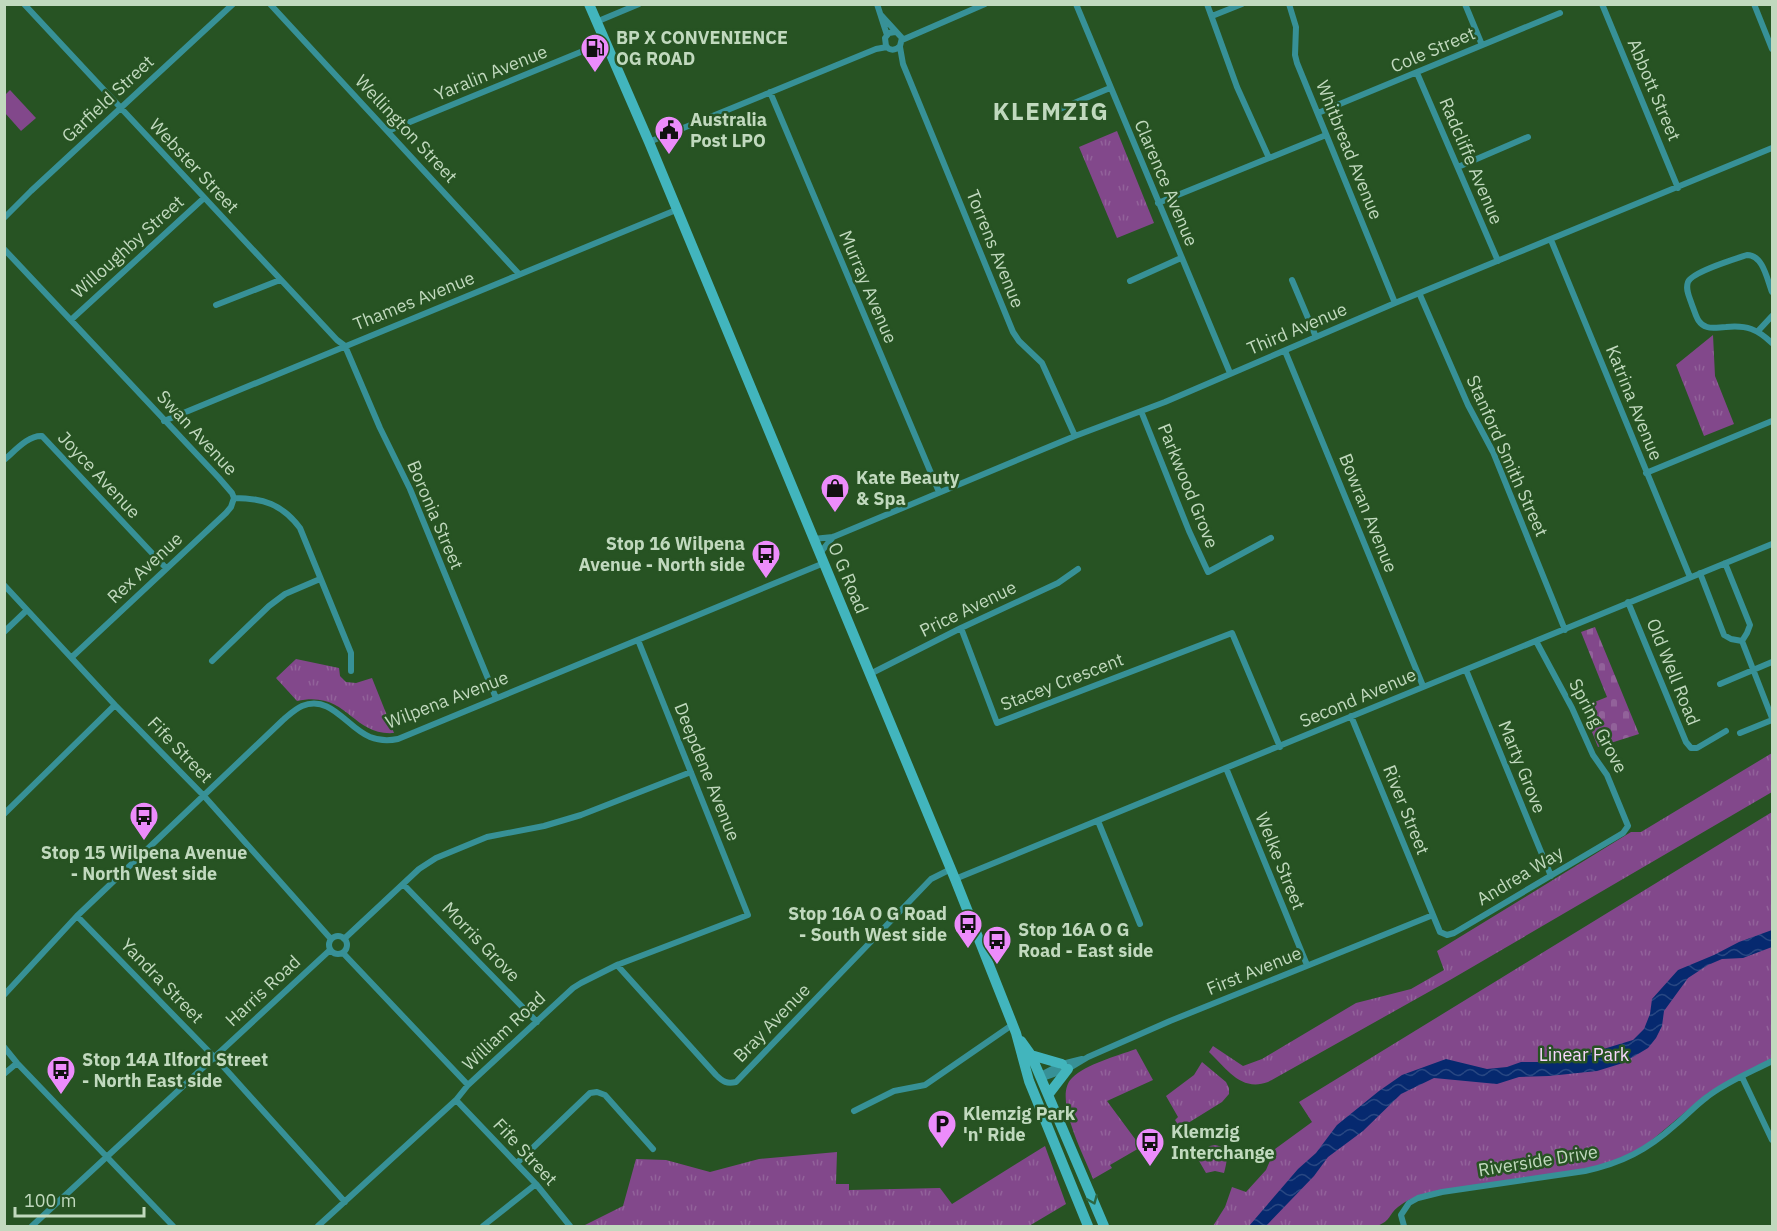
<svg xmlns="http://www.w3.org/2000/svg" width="1777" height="1231" viewBox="0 0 1777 1231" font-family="'IBM Plex Sans',sans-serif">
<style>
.grass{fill:url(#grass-tufts)}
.cemetery{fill:url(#cemetery-stones)}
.garden{fill:#82488b}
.water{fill:url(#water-waves)}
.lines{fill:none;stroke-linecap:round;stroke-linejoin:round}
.minor{stroke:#379197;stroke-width:6}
.secondary{stroke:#42b5bd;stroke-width:10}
.oneway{stroke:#2c6742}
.labels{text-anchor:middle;stroke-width:5;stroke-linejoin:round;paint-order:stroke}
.poi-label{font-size:18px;font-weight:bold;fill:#c1d9be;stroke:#275323;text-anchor:start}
.street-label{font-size:18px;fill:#c1d9be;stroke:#275323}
.park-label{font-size:18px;fill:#f9d7fe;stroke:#275323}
.district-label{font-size:24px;font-weight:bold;letter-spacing:1.5px;fill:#c1d9be;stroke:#275323}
</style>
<defs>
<pattern id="grass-tufts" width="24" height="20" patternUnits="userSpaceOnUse" patternTransform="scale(1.5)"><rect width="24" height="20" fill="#82488b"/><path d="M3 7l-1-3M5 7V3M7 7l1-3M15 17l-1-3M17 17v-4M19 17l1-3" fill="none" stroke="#92629a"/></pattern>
<pattern id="cemetery-stones" width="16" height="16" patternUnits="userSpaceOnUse" patternTransform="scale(1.5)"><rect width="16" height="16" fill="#82488b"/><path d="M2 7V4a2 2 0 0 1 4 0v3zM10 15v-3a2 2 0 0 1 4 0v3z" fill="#92629a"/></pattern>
<pattern id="water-waves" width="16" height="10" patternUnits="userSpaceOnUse" patternTransform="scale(1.5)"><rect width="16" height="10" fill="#06296f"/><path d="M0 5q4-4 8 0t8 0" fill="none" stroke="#284782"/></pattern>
</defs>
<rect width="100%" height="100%" fill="#275323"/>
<!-- grass -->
<path class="grass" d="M1117,131L1154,223L1117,238L1079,147Z
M1713,335L1715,376L1734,424L1704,436L1676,365Z
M296,659L339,668L340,676L346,682L356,683L372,678L394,733C351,736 348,690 297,701L276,678Z
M1772,753V792L1450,980L1268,1082C1241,1092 1227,1069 1209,1052L1213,1046L1243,1066L1262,1059L1356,1003L1411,989L1444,970L1437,951L1631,832H1641Z
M1772,812V1058L1708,1093L1646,1145L1627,1156L1592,1168L1430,1193C1418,1196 1408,1199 1398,1207C1388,1215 1392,1220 1377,1226H1213L1225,1207L1232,1187L1246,1192L1266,1170L1275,1149L1312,1122L1299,1102Z
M1136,1049L1153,1080L1107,1101L1141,1147L1110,1165L1112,1168L1093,1179C1085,1157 1052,1097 1072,1078C1086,1064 1117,1056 1136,1049Z
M1202,1062L1226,1082L1229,1088V1094L1222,1102L1180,1128L1175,1120L1178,1117L1166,1096L1194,1075Z
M1215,1145C1231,1148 1227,1161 1224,1173L1215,1171L1206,1173L1195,1154L1210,1146Z
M1045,1146L1066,1204L1029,1226H583L623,1206L636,1159L666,1160L710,1172L759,1159L837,1152L836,1184H849V1190L940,1188L952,1204Z"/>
<!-- cemetery -->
<path class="cemetery" d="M1595,627L1639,734L1598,747L1582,707L1607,697L1581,632Z"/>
<!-- garden -->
<path class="garden" d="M10,90L36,118L21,131L5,113V95Z"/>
<!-- water -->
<path class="water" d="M1772,930V947L1743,958L1722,959L1708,965L1688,978L1664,1011L1662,1026L1656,1038L1648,1048L1623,1063L1597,1071L1549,1076L1519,1077L1497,1084L1434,1078L1401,1094L1363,1131L1328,1157L1314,1176L1266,1226H1249L1298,1169L1316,1153L1337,1125L1379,1091L1402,1075L1446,1059L1487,1069L1507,1067L1521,1062H1549L1577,1057L1633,1040L1644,1029L1650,1014L1652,999L1678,970L1714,955L1739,942Z"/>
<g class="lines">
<!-- minor -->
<path class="minor" d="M24,4L337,340L345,346L380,428L410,489L496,698
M270,4L519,274
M877,4L887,35
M1076,4L1230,373
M1207,4L1237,87L1269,158
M1289,4L1296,27L1295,55L1297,63L1395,303
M1465,4L1482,45
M1602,4L1678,188
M1754,4L1772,49
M881,15L902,38L900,46C895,51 890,51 886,46L885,38L889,33L895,32
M1212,16L1242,4
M596,22L639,4
M902,40L985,4
M900,47L903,64L1013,332L1019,341L1042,363L1075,436
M1417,73L1498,261
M770,92L939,492
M1055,111L1110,88
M1318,113L1560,13
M388,131L605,42
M649,142L876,49L887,47
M1458,167L1528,137
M1158,203L1326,135
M4,218L31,191L233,4
M1551,240L1690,577
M4,249L219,478L232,493L234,498C263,498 282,504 300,528L351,653V671
M1292,280L1316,337
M1130,281L1181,258
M1772,292C1767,279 1763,255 1747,255C1735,259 1692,272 1688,282C1685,290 1690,298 1692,305C1696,314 1697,324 1707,327C1713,329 1720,327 1726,327C1747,325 1757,329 1772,343
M1420,295L1468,405L1493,452L1565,630
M216,305L280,280
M72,319L204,198
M1758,331L1772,316
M1285,351L1423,686
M1141,411L1189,531L1208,572L1271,538
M164,421L676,210
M4,460C14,452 28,435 42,436L166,568
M1646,473L1772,421
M813,539L833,537L1075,436L1165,402L1395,303L1772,148
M820,553L833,537
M1725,563L1750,625L1747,633L1742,641
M1700,573L1724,635L1731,639L1742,641L1772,718
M4,585L115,705L204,796L331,939
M1628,602L1686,742L1691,748H1697L1726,731
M961,628L997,723L1232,633L1280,747
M4,632L27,610
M72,657L226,513L231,507L234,498
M212,661L269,606L285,594L320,579
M1466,670L1551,876
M870,674L961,628L1058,583L1078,569
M1720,684L1772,662
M1351,716L1440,932L1447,935L1454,933L1623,833L1628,826L1607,775L1593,755L1572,708L1536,641
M1740,733L1772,720
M1226,768L1307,965
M4,814L115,705
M1098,821L1140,924
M955,879L1772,544
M403,884L537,1022
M77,916L221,1064L345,1202
M329 945a9 9 0 1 1 18 0a9 9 0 1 1-18 0Z
M344,939L419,869L436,858L487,837L544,826L581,815L691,772
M343,953L468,1085
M617,965L716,1075C723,1082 727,1084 736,1082L931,879L951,869
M4,995L77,916L283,720C289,715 295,709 302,706C331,694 347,728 370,737C380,741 388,741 398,739L824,563
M4,1047L17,1063L173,1226
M4,1074L17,1063
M1039,1076L1062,1064L1082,1059
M1742,1077L1772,1140
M1040,1079L1068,1069L1088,1057L1170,1021L1433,915
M456,1100L536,1184L570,1226
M854,1111L894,1091L925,1085L1012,1025
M517,1163L590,1093L597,1092L605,1095L653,1149
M32,1226L330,950
M318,1226L456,1100L468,1085L573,988L581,983L617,965L748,915L638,640
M483,1226L536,1184
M1404,1226L1401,1215L1409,1203L1418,1198L1442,1192L1585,1171C1622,1163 1647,1150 1675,1125C1686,1116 1696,1105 1707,1097C1726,1082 1751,1072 1772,1061"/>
<!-- secondary -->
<path class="secondary" d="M589,4L649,142L955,879L1016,1033L1029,1081L1088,1226
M1021,1041L1031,1055L1104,1226
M1031,1055L1062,1064
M1048,1095L1068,1069"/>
</g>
<!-- one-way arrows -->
<defs><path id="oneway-chevron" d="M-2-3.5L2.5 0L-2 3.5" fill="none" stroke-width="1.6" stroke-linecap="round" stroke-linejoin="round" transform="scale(1.5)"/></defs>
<use class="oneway" href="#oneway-chevron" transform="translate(1093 1200) rotate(67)"/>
<!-- icons -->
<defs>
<g id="fuel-pin" transform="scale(1.5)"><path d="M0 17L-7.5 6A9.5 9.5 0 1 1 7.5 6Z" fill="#ec8cfb" stroke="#275323"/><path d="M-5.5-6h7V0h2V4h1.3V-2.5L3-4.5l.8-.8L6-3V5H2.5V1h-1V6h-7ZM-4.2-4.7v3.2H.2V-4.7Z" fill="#111"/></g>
<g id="civic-pin" transform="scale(1.5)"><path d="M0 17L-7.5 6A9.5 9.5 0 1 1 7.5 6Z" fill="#ec8cfb" stroke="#275323"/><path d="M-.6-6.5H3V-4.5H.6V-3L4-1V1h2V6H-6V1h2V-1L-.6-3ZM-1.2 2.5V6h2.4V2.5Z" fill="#111"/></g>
<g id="shop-pin" transform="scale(1.5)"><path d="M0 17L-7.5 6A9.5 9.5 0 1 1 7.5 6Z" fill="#ec8cfb" stroke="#275323"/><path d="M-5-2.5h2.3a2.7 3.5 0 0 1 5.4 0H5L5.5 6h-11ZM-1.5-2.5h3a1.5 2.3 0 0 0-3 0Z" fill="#111"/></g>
<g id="bus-pin" transform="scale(1.5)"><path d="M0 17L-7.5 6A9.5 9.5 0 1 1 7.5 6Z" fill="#ec8cfb" stroke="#275323"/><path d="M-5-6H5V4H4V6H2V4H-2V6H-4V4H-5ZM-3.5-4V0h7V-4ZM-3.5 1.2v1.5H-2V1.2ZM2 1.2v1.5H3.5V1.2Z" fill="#111"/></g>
<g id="parking-pin" transform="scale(1.5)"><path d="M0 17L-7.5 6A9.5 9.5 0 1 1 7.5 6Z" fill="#ec8cfb" stroke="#275323"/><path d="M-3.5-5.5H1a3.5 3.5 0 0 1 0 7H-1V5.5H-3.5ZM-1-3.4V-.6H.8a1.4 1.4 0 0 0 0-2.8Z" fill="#111"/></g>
</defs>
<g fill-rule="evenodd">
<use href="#fuel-pin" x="595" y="48"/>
<use href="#civic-pin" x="669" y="130"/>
<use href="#shop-pin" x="835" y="488"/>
<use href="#bus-pin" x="766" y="554"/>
<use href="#bus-pin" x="144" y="816"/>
<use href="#bus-pin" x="968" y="924"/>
<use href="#bus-pin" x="997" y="940"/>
<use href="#bus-pin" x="61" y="1070"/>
<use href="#parking-pin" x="942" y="1124"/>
<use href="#bus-pin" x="1150" y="1142"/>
</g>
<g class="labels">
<!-- poi labels -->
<g class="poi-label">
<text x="616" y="44">BP X CONVENIENCE<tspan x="616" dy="21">OG ROAD</tspan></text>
<text x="690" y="126">Australia<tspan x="690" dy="21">Post LPO</tspan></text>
<text x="856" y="484">Kate Beauty<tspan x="856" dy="21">&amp; Spa</tspan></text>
<text x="745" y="550" text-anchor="end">Stop 16 Wilpena<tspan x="745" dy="21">Avenue - North side</tspan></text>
<text x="144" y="859" text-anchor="middle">Stop 15 Wilpena Avenue<tspan x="144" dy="21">- North West side</tspan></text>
<text x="947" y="920" text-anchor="end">Stop 16A O G Road<tspan x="947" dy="21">- South West side</tspan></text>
<text x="1018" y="936">Stop 16A O G<tspan x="1018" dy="21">Road - East side</tspan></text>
<text x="82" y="1066">Stop 14A Ilford Street<tspan x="82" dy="21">- North East side</tspan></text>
<text x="963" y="1120">Klemzig Park<tspan x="963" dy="21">'n' Ride</tspan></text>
<text x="1171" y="1138">Klemzig<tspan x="1171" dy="21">Interchange</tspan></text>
</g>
<!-- street labels -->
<g class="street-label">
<text transform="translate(1433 50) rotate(-23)" y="6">Cole Street</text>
<text transform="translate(491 73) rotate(-22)" y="6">Yaralin Avenue</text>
<text transform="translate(1654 90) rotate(67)" y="6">Abbott Street</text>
<text transform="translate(108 99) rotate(-43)" y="6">Garfield Street</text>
<text transform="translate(406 129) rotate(47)" y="6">Wellington Street</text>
<text transform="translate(1349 150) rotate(68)" y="6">Whitbread Avenue</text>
<text transform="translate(1471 161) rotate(67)" y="6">Radcliffe Avenue</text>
<text transform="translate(194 166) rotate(47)" y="6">Webster Street</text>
<text transform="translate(1166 183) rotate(67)" y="6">Clarence Avenue</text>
<text transform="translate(128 247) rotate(-42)" y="6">Willoughby Street</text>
<text transform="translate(995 249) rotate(68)" y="6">Torrens Avenue</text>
<text transform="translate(868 287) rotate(67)" y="6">Murray Avenue</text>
<text transform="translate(414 301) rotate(-22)" y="6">Thames Avenue</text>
<text transform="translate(1297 329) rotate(-23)" y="6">Third Avenue</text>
<text transform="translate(1634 403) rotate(68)" y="6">Katrina Avenue</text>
<text transform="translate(197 433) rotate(47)" y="6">Swan Avenue</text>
<text transform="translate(1507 456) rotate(66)" y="6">Stanford Smith Street</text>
<text transform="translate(99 475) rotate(47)" y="6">Joyce Avenue</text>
<text transform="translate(1188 486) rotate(68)" y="6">Parkwood Grove</text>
<text transform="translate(1368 513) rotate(68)" y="6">Bowran Avenue</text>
<text transform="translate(435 515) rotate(67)" y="6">Boronia Street</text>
<text transform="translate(145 568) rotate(-43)" y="6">Rex Avenue</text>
<text transform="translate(848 578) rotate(67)" y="6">O G Road</text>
<text transform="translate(968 609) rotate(-26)" y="6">Price Avenue</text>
<text transform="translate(1673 672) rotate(68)" y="6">Old Well Road</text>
<text transform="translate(1062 682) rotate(-21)" y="6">Stacey Crescent</text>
<text transform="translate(1358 698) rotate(-23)" y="6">Second Avenue</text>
<text transform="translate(447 700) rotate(-21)" y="6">Wilpena Avenue</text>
<text transform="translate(1598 726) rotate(62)" y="6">Spring Grove</text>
<text transform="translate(180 750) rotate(46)" y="6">Fife Street</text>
<text transform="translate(1522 767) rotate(68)" y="6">Marty Grove</text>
<text transform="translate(707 772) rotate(68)" y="6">Deepdene Avenue</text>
<text transform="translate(1406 810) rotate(68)" y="6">River Street</text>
<text transform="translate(1280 861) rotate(68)" y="6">Welke Street</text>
<text transform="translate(1520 876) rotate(-31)" y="6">Andrea Way</text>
<text transform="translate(481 942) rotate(46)" y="6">Morris Grove</text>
<text transform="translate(1254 971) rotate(-22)" y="6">First Avenue</text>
<text transform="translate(162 981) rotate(46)" y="6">Yandra Street</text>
<text transform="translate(263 991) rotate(-43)" y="6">Harris Road</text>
<text transform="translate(772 1023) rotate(-46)" y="6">Bray Avenue</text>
<text transform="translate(504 1031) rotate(-43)" y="6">William Road</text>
<text transform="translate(525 1152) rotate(47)" y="6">Fife Street</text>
<text transform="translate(1538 1161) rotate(-9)" y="6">Riverside Drive</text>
</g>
<!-- park labels -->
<g class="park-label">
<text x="1584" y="1061">Linear Park</text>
</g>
<!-- district labels -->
<g class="district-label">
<text x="1051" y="120">KLEMZIG</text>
</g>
</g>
<!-- border -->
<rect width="1777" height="1231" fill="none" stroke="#c1d9be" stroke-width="12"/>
<!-- scale -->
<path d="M15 1207v9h129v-9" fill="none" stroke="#c1d9be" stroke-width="3"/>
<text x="24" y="1207" font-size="18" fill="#c1d9be" stroke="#275323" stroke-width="4.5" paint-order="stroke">100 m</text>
</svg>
